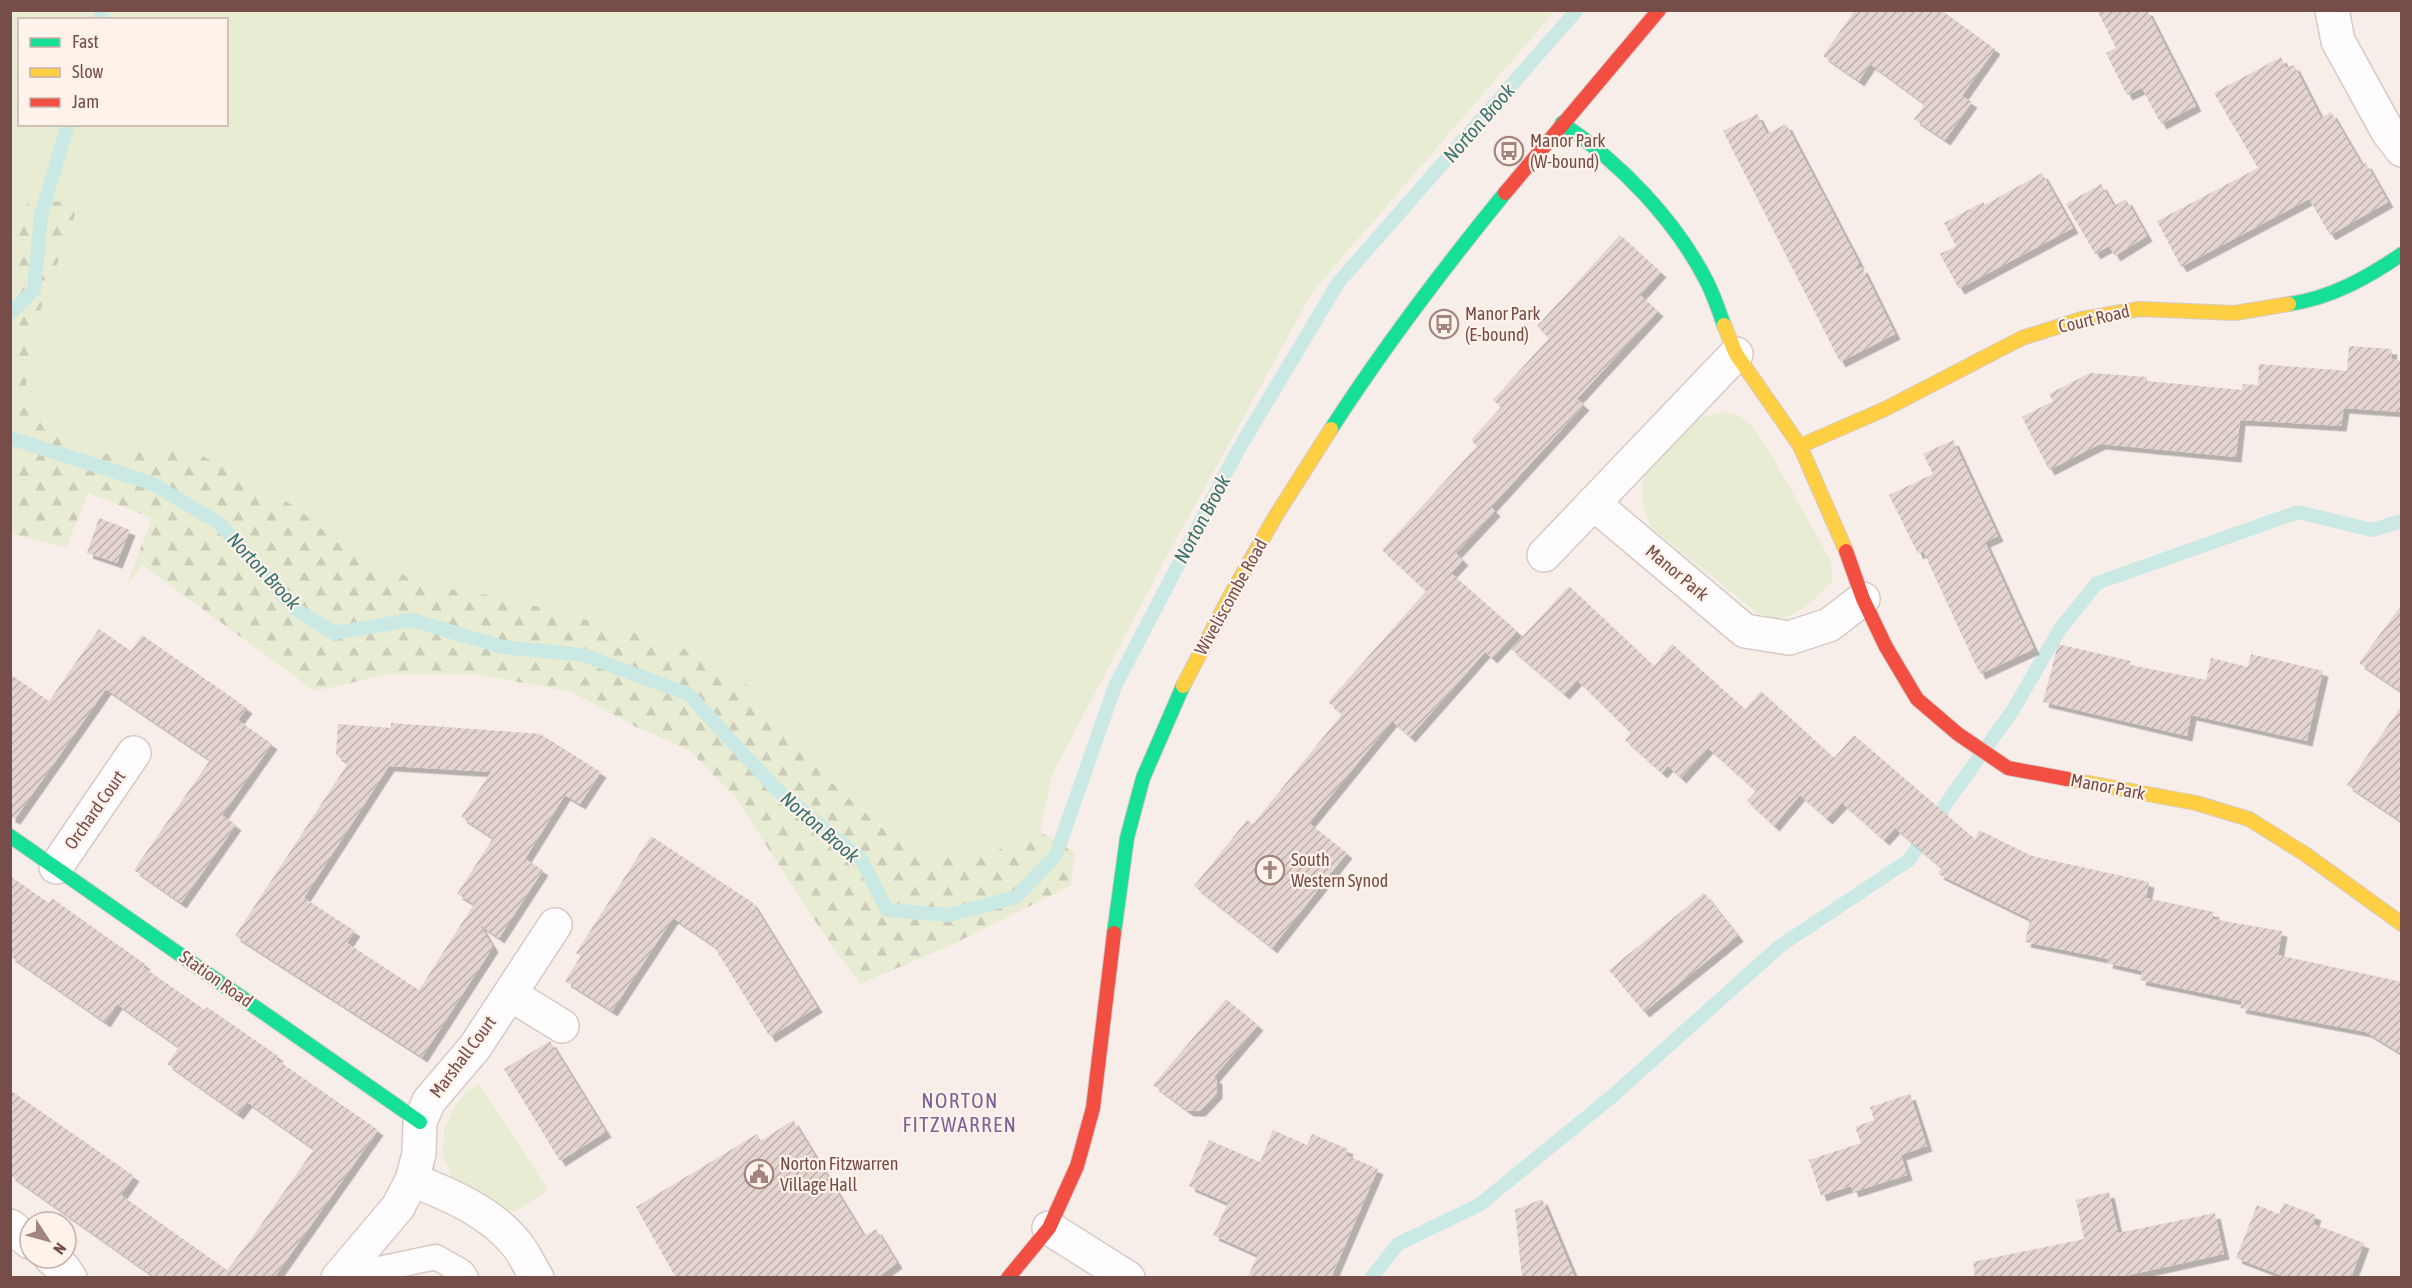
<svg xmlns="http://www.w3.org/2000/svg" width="2412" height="1288" viewBox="0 0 2412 1288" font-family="'Asap Condensed',sans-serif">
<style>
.green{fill:#e8ecd3;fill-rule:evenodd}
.forest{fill:url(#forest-firs)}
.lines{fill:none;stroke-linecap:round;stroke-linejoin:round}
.stream{stroke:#cae9e5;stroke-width:14}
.building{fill:url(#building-hatch);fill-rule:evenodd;filter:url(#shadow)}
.lane-casing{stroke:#d6cac6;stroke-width:27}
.street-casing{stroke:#d6cac6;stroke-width:36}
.fast-casing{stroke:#d6c9c6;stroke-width:16}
.slow-casing{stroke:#d6c9c6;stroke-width:16}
.jam-casing{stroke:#d6c9c6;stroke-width:16}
.lane{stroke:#fefcfc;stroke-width:24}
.street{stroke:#fefcfc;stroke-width:33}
.fast{stroke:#16e098;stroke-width:14}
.slow{stroke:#ffcf43;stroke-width:14}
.jam{stroke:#f24e42;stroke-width:14}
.labels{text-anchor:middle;stroke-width:4.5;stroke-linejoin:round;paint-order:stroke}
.poi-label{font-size:18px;fill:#764d48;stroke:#fff2ea;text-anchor:start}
.street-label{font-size:18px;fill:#764d48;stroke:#fff2ea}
.water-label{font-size:20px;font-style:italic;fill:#387571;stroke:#fff2ea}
.quarter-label{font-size:21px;letter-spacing:1.5px;fill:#7b639a;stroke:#fff2ea}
</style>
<defs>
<pattern id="forest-firs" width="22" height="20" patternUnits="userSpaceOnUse" patternTransform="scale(1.5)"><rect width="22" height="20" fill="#e8ecd3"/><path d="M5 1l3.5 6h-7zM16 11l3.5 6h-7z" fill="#caccb7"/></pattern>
<pattern id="building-hatch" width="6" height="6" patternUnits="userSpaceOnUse" patternTransform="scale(1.5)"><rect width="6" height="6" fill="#e4d5d1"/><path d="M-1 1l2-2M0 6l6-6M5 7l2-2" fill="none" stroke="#bdafac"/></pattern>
<filter id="shadow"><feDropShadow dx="5.5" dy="5.5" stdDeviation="0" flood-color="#0004"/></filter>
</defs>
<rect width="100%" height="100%" fill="#f7eee9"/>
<!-- green -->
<path class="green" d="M11,11H1555L1313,291L1167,556L1052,775L1040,832L982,857L927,858L882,827L835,786L501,597L424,585L338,543L296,507L190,449L104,454L45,430L24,396L38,317L80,201L28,202L11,242ZM20,20H226V124H20Z
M1726,412L1736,414L1749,423L1772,456L1830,559L1833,580C1820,596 1801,614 1780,618C1773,619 1764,615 1757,613L1652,528L1644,509L1642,489L1646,470L1685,428L1703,417Z
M479,1084L548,1190L514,1212L494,1207L453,1179L443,1156L444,1129L456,1105L467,1091Z"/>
<!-- forest -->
<path class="forest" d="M80,201L38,317L24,396L45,430L104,454L190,449L296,507L338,543L424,585L501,597L676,644L745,683L835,786L881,827L927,858L982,857L1040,832L1075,852L1070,886L947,947L860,984L823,933L737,800L689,750L636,727L572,692L476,674H389L315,691L142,565L125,589L152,518L88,493L66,548L12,534L11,541V242L28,202Z"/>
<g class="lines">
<!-- stream -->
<path class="stream" d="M100,20L103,10
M10,313L34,290L41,215L68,124
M10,438L151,483L219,523L294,608L334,633L412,620L503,647L583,655L688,694L776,789L861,859L887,910L949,915L1016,897L1056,855L1115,686L1237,452L1338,283L1577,10
M1371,1278L1398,1244L1479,1205L1517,1174L1609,1099L1780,946L1909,860L1950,798L2013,710L2060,629L2097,583L2298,512L2372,530L2402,521"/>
</g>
<!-- building -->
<path class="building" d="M1855,10H1941L1995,49L1962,96L1972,102L1945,140L1914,119L1925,104L1870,64L1859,81L1823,56Z
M2097,10H2147L2196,106L2161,124L2142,88L2127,95L2106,53L2116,48Z
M2281,57L2286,68L2294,65L2321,118L2331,112L2362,165L2366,163L2388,202L2330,235L2309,199L2181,267L2157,221L2258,168L2214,93Z
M1757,114L1767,134L1786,124L1859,263L1853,271L1862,267L1895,334L1840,362L1723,131Z
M2042,173L2073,228L1959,289L1940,254L1956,246L1944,223L1983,202L1985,205Z
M2101,184L2114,206L2126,199L2147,236L2115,256L2109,246L2095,254L2066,204Z
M1620,235L1661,272L1640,295L1658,311L1577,399L1584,405L1491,507L1495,511L1456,553L1463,560L1451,573L1517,631L1492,658L1485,652L1410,737L1392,721L1309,823L1347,853L1272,948L1194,886L1247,820L1253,824L1342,714L1328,702L1426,591L1382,550L1477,446L1471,440L1501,407L1493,400L1549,338L1537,326Z
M2349,346L2392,349L2391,359L2402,360L2400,412L2344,408L2341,426L2240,420L2242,403L2236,457L2100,444L2049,470L2022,417L2053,401L2049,394L2090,373L2147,377V381L2242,390L2243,384L2258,385L2259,364L2347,371Z
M1953,440L1998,536L1985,542L2034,649L1980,674L1923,551L1918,554L1889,495L1933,474L1923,454Z
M99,518L130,530L117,563L87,553Z
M1569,586L1654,666L1672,644L1745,709L1761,691L1834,758L1854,735L1975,839L1979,830L2032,856L2149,882L2146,898L2214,912L2212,919L2282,931L2278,955L2402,982V1054L2366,1032L2240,1008L2242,1001L2140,980L2142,971L2107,963L2108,959L2025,942L2030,919L1938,874L1941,868L1895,828L1884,840L1842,803L1827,819L1800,795L1774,826L1747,801L1756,791L1708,748L1681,778L1668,766L1662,773L1625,740L1631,733L1577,680L1564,694L1511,649Z
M2402,604V692L2359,663Z
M99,629L131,651L142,635L247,708L238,720L272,744L222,815L236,825L181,903L134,870L210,760L106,689L15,819L10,817V674L49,701Z
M2058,644L2131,661L2130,665L2206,680L2211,658L2248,667L2251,654L2323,671L2307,741L2191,715L2187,736L2043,702Z
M2402,705V822L2347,785Z
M391,723L540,734L601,772L580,804L565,795L525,859L543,870L499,938L480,925L493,947L422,1057L235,936L348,763L336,755L338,724L391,728ZM389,766L491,772L461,817L493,838L457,894L474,904L419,990L347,943L355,931L304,898Z
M651,836L752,902L817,1007L770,1037L713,945L673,918L612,1011L565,981L581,956L576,953Z
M10,876L49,903L52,898L77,916L145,964L143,967L205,1010L207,1007L278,1056L276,1059L378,1130L274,1278H156L10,1175V1090L134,1176L121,1195L227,1270L251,1239L314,1149L247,1102L238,1114L167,1064L179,1047L117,1004L105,1022L10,956Z
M1704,893L1738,936L1644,1012L1609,970Z
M1226,999L1258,1025L1214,1077L1217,1079V1093L1200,1111H1188L1153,1085Z
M550,1041L606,1132L560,1161L504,1069Z
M1910,1094L1927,1146L1901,1155L1907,1175L1853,1192L1851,1186L1821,1196L1809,1160L1861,1143L1855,1127L1874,1120L1870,1107Z
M793,1120L864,1236L876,1229L897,1263L877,1278H676L636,1207L757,1134L761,1141Z
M1273,1130L1307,1145L1312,1134L1348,1149L1346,1155L1378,1169L1331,1278H1247L1258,1255L1213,1235L1228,1203L1189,1186L1209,1140L1260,1162Z
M2109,1192L2118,1233L2215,1213L2224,1254L2116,1278H1975L1973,1262L2084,1239L2076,1200Z
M1542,1199L1575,1278H1522L1515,1210Z
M2284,1203L2316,1215L2313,1224L2364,1243L2351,1278H2288L2236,1258L2257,1205L2279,1214Z"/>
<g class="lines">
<!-- lane casing -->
<g class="lane-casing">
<path id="lane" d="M355,1257L374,1270L436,1257L462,1272L466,1278"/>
</g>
<!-- street casing -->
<g class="street-casing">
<path id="street" d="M2332,10L2338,41L2388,132L2402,150
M1593,503L1745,631L1789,638L1829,625L1863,599
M1544,555L1736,354
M56,867L134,753
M510,994L562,1026
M412,1180C449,1194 493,1213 518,1246C525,1255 530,1267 537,1278
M10,1226L30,1242
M1049,1228L1128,1278
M51,1258L63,1268L70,1278
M338,1278L398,1207L412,1180L419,1154L420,1122L429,1101L475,1047L555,925"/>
</g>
<!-- fast casing -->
<g class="fast-casing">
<path id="fast" d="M1562,123C1620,163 1675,219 1707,282C1714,296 1719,311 1724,325
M2289,304C2331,298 2367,278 2402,254
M1331,429C1384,347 1443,269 1505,193
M10,836L420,1122
M1114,933L1127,838L1143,778L1183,686"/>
</g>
<!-- slow casing -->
<g class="slow-casing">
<path id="slow" d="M1724,325L1736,354L1800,446L1846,551
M1800,446L1885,409L2022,338L2082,319L2139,309L2235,313L2289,304
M1183,686L1228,600L1275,517L1331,429
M2067,779L2196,803L2249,819L2305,854L2402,924"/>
</g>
<!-- jam casing -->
<g class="jam-casing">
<path id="jam" d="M1505,193L1659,10
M1846,551L1863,599L1886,647L1917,699L1958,734L2008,768L2067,779
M1008,1278L1049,1228L1077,1166L1093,1108L1114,933"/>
</g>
<!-- lane -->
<use href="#lane" class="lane"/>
<!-- street -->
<use href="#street" class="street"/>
<!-- fast -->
<use href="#fast" class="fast"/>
<!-- slow -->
<use href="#slow" class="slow"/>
<!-- jam -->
<use href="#jam" class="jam"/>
</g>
<!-- icons -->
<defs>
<g id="bus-ring" transform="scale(1.5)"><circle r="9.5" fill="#fff2ea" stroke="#a38580" stroke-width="1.5"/><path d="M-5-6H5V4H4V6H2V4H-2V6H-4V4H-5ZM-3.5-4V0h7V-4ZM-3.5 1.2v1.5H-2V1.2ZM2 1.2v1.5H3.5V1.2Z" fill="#a38580"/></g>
<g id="church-ring" transform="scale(1.5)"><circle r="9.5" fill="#fff2ea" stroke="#a38580" stroke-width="1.5"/><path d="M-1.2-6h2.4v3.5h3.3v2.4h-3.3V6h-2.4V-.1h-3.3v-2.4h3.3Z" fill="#a38580"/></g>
<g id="civic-ring" transform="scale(1.5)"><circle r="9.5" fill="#fff2ea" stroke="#a38580" stroke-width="1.5"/><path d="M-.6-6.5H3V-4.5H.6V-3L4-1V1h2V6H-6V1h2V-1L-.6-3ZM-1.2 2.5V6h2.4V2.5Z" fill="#a38580"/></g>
</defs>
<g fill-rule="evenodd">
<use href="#bus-ring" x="1509" y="151"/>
<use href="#bus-ring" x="1444" y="324"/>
<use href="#church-ring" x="1270" y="870"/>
<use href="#civic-ring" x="759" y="1174"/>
</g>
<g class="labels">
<!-- poi labels -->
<g class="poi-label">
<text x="1530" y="147">Manor Park<tspan x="1530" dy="21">(W-bound)</tspan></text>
<text x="1465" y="320">Manor Park<tspan x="1465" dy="21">(E-bound)</tspan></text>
<text x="1291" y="866">South<tspan x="1291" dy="21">Western Synod</tspan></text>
<text x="780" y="1170">Norton Fitzwarren<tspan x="780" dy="21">Village Hall</tspan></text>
</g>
<!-- street labels -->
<g class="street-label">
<text transform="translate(2094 319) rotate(-13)" y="6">Court Road</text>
<text transform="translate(1677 573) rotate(40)" y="6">Manor Park</text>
<text transform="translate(1231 597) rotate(-61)" y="6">Wiveliscombe Road</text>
<text transform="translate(2108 787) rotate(11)" y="6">Manor Park</text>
<text transform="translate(95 810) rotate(-55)" y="6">Orchard Court</text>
<text transform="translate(216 979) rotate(35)" y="6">Station Road</text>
<text transform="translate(463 1057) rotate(-53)" y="6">Marshall Court</text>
</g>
<!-- water labels -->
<g class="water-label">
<text transform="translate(1479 123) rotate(-49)" y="7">Norton Brook</text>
<text transform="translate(1202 519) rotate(-62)" y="7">Norton Brook</text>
<text transform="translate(264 571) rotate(47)" y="7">Norton Brook</text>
<text transform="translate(820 827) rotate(41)" y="7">Norton Brook</text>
</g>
<!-- quarter labels -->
<g class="quarter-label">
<text x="960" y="1108">NORTON<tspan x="960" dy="24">FITZWARREN</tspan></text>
</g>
</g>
<!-- border -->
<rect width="2412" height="1288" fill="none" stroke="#764d48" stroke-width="24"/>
<!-- legend -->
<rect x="18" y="18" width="210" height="108" fill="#fff2ea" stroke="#c8b0a9" stroke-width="1.5"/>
<rect x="30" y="38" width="30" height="9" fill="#16e098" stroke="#c8b0a9" stroke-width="1.5"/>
<text x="72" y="48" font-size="18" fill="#764d48">Fast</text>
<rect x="30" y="68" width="30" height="9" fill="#ffcf43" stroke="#c8b0a9" stroke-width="1.5"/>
<text x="72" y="78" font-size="18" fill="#764d48">Slow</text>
<rect x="30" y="98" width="30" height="9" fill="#f24e42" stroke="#c8b0a9" stroke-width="1.5"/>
<text x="72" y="108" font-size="18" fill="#764d48">Jam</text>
<!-- north arrow -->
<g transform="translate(48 1240) rotate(126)"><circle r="28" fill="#fff2ea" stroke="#c8b0a9" stroke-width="1.5"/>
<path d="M0-4.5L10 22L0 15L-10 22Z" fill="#a38580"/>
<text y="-9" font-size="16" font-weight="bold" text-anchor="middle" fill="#764d48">N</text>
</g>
</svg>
